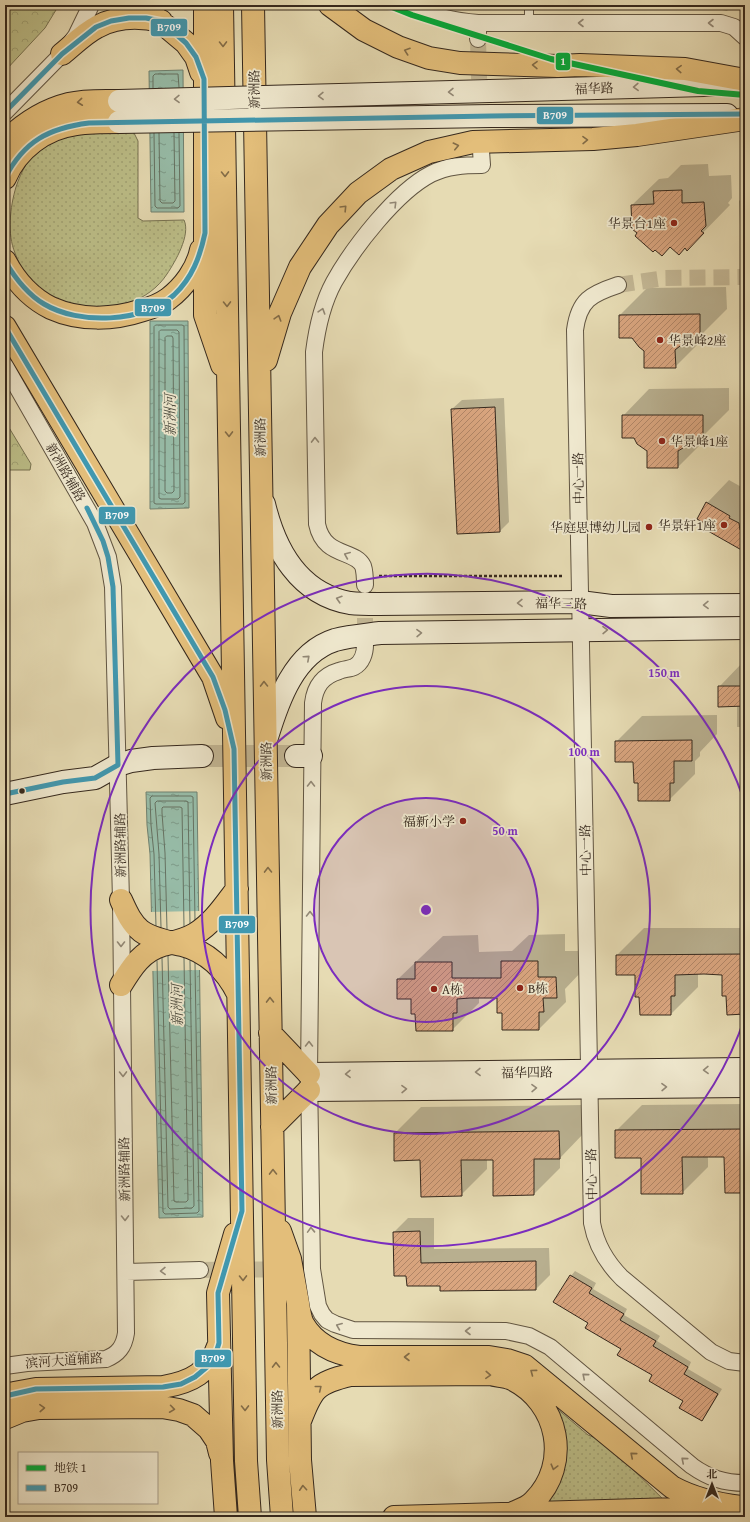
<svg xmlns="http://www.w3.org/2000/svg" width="750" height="1522" viewBox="0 0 750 1522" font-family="'Gentium Book Plus','Noto Serif SC',serif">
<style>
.grass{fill:url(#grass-dots);stroke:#787352}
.forest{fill:url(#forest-crowns);stroke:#787352}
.water{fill:url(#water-ripples);stroke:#708170}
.pier{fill:#e6dbb3}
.shadow{fill:#0003}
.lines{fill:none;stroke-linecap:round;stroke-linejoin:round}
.shore{stroke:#667262;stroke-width:1}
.building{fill:url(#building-hatch);stroke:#35281d}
.street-tunnel{stroke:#c3b795;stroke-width:16;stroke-dasharray:16 8;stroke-linecap:butt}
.secondary-tunnel{stroke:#c3b795;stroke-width:22;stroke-dasharray:22 11;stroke-linecap:butt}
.lane-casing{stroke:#615542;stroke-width:10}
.street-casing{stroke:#615542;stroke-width:18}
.secondary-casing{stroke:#35281d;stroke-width:24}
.primary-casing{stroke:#35281d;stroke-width:24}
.path{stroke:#35281d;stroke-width:2.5;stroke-dasharray:3 2;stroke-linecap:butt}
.lane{stroke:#efe8ce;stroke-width:8}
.street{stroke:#efe8ce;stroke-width:16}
.secondary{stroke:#efe8ce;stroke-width:22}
.primary{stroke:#e3be7a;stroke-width:22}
.secondary-bridge-casing{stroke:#35281d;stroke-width:24;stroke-linecap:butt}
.secondary-bridge{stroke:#efe8ce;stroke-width:22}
.bus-1-casing{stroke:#efe8ce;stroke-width:8}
.bus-1{stroke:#4098b0;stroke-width:5}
.metro-1-casing{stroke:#efe8ce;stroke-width:9}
.metro-1{stroke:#00ab39;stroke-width:6}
.oneway{stroke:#928876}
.oneway2{stroke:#836c47}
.ring{fill:none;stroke:#7b2cbf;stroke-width:2}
.poi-dot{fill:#8f2418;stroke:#efe8ce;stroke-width:1.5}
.bus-dot{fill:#35281d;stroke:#efe8ce;stroke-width:1.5}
.labels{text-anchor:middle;stroke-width:3.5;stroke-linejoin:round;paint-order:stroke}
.street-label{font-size:13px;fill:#35281d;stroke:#efe8ce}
.poi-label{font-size:13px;fill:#35281d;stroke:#efe8ce;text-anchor:end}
.water-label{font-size:14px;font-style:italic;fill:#4e4d40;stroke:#efe8ce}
.centre{fill:#7b2cbf;stroke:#efe8ce;stroke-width:2}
.ring-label{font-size:12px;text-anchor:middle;font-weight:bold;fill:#7b2cbf;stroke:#efe8ce;stroke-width:3.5;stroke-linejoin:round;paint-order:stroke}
.line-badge{stroke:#efe8ce;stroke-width:1.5}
.badge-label{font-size:11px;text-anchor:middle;font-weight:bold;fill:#fff}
</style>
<defs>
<pattern id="grass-dots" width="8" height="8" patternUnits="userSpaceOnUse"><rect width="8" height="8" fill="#bcbe88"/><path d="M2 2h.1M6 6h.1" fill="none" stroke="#a2a375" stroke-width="1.8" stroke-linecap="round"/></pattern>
<pattern id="forest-crowns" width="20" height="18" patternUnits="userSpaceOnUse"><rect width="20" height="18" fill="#bcbe88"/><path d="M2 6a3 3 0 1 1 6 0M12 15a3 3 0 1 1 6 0" fill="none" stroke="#a2a375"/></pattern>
<pattern id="water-ripples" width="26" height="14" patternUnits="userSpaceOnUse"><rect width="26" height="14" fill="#97bca8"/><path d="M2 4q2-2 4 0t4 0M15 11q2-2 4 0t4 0" fill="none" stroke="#7c9988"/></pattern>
<pattern id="building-hatch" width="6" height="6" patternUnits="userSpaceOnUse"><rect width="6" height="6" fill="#d9a57f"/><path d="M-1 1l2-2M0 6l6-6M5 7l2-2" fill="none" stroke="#b18667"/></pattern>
</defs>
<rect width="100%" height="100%" fill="#e6dbb3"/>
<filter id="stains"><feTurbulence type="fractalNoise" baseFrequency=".005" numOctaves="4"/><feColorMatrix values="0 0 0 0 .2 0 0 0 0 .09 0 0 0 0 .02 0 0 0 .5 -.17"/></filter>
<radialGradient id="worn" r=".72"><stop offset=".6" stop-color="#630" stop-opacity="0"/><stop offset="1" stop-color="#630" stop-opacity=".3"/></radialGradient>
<!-- grass -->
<path class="grass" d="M133,131L138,141V218L143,221L184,220C191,235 175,262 167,274C149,302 111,313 79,308C73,307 67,304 62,301C57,300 51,299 47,296C34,287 20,268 15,253C7,234 10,207 16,187C21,172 30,153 44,145C70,129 104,132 133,131Z
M542,1396L588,1435L598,1439L612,1449L668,1504L546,1505L553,1493Z"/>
<!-- forest -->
<path class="forest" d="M5,5H59L45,28L5,71Z
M5,421L31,464L30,470H5Z"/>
<!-- water -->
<path class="water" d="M183,70L184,212H151L149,71Z
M150,321H188L189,508L150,509Z
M146,792H197L203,1217L159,1218L150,854L147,825Z"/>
<!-- pier -->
<path class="pier" d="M200,911L201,970L151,971L149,912Z"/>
<!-- shadow -->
<path class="shadow" d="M700,5H732L727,11Z
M708,164L709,176L731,175L732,198L728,203L730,205L687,249L685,247L670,246L638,233L632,205L659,179L668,178L681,165Z
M745,195V229L740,225L739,201Z
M726,287L727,309L702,334V340L675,367L645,350L620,315L647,288Z
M729,388V410L705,434V440L678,467L648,451L623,416L649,389Z
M504,398L509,522L500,531L452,409L462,400Z
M729,480L745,489V547L712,527L707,503Z
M744,661L745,745H742V727H737V706L719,687Z
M717,715V734L700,752V756L695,761V774L669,800L639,782L634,761L616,742L642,716Z
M644,928H745V1013L727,995L723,974H698V987L671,1014L640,996L636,974L617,955Z
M565,934V951H583V970L565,989L566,1002L539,1029L503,1012L498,997L479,998V1003L452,1030L416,1013L412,998L398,979L443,936L478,935L479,952L512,951L529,935Z
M745,1104V1192L725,1156H708V1167L682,1193L642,1157L616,1131L642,1105Z
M585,1105V1132L560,1158V1168L534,1194L494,1159H487V1169L461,1195L421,1159L395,1133L421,1107Z
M408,1218H434V1249L549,1248L550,1275L536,1289L441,1285L407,1275H395L394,1232Z
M575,1271L596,1283L593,1289L627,1309L624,1315L660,1336L657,1341L691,1362L688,1369L722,1389L706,1415L701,1420L685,1401L589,1323L571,1276Z
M745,1324V1342L744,1343V1325Z"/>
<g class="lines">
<!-- shore -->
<path class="shore" d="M153,88V76L155,74H178L179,87
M154,133L155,206L157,208H178L180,206L179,133
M159,133L160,201L162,203H173L175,201L174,133
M156,325H182L184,326L185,502L183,504H156L154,503V327Z
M161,330H177L179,332L180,497L178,499H161L159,498V332Z
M167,336H172L173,338L174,491L172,493H167L165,491V338Z
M156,926L154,854L151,825L150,798L152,796H191L193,797L195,920
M161,927L159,854L155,803L157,801H186L188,802L190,923
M167,929L165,853L162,813V808L163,807H180L182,808L184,926
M168,956L174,1201L176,1202H186L188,1200L184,958
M162,958L168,1207L170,1209L192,1208L194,1206L190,961
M157,961L163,1212L165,1214L197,1213L199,1211L195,963"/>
</g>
<!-- building -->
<path class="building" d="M682,190V203L704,202L706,226L701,231L704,233L687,251L685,248L679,255L670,247L662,256L655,250L653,252L635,236L637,233L632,229L631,205L654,204L653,191Z
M700,314V337H687L685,342L675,350L676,368H644V351L639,347L632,338H619V315Z
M495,407L500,532L457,534L451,409Z
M622,415H703V438H690L683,448L678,451V468H647V451L637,444L634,438H622Z
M706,502L730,516L729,518L739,523L740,530H744V533H745V552L708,531L711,527L697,519Z
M718,686H745V706L718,707Z
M692,740V761H674V783H670V801H638V783H634L633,762H615V741Z
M745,954V1014L727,1015L726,996H722V975L704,974L675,975V996H671V1015H640L639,997H635V975H616V955Z
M501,961H538V977H556L557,998H543L544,1012H539V1030H502V1013H497V998H470L457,999V1013H453V1031H416L415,1014H411V999H397V979H415V962H452V978H501Z
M745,1129V1193H725L724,1157H682L683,1194H641V1158H615V1130Z
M559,1131L560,1159H534V1195L493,1196V1160H461L462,1196L421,1197L420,1160L394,1161V1133Z
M420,1231L421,1263L536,1261V1290L440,1291V1286H407L406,1276H394L393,1232Z
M570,1275L592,1288L589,1293L624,1314L620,1320L656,1341L653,1346L688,1367L684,1374L718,1394L702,1421L679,1408L683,1401L649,1381L652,1375L617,1355L621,1349L585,1328L588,1323L553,1302Z"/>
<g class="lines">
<!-- street-tunnel -->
<path class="street-tunnel" d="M478,39L481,151
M618,285L665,278L745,277
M365,594V645
M200,1270L304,1269"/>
<!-- secondary-tunnel -->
<path class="secondary-tunnel" d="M202,756H296"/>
<!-- lane casing -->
<g class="lane-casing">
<path id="lane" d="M529,23V5"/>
</g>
<!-- street casing -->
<g class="street-casing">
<path id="street" d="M411,5C432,17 454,21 478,23H721L734,27L745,37
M478,23V39
M5,112L62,54L76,36L91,5
M618,285C591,294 579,300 575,330L592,1223C596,1245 606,1262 622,1278L711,1352L729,1361L745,1363
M5,366L95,523L108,557L113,587L121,900L126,1333C124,1347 118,1354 106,1359L27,1363L5,1366
M365,585C365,579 365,572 363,566C355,549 324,558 317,524L314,352C317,328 322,304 334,282C353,248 396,192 431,174C447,166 464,165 482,165L481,151
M365,645C365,653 362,663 354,667C350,669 343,669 339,671C322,676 315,687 313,703L309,1074L312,1269L318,1306L322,1314L327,1320L335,1324L353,1330L506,1331L529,1336L550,1347L692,1466C709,1478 724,1483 745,1483
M126,1272L200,1270"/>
</g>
<!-- secondary casing -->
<g class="secondary-casing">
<path id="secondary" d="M490,91L740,84
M491,116L727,115
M264,504C275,550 299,594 350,603C359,604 368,604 378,604L580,602L611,606L745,605
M267,737C278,701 294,653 335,640C350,636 365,635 380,633L745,628
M296,756H311
M5,794L63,782L95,778L118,765L131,761L153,758L202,756
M309,1074L745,1069
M309,1090L745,1086"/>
</g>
<!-- primary casing -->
<g class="primary-casing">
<path id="primary" d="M205,5V315L222,365
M222,5L246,1461L250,1517
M253,5L278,1460L282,1517
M330,5L364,30L398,47L429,58L460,63L558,66L580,65L685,69L745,80
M149,12L186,43L196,57L201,72
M62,54C73,45 85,33 97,27C117,16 139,16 161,21
M5,142C22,125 45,110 69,104C85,100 103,101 119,101
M5,178C17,149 45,128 76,124C90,122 105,122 119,122
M5,261C15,280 31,298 51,308C80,321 113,320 143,310C151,308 161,304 168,299C184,287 197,269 201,250
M5,327L213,677L227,718
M266,360L280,313L300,267L328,225L358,193L391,169L429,152L473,142L593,139L637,135L745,119
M121,900C126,911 131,923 141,931C152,939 168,942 182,945C208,952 226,970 238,994
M121,985C132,967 142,951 163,945C174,942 185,940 195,934C213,923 224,906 237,889
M270,1033L309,1074
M272,1127L309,1090
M280,1231L290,1259L298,1303L300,1460L305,1517
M298,1303C299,1310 300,1318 303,1324C315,1345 336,1354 359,1357H489L507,1360L525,1366L672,1487C694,1499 716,1504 741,1507
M5,1396L14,1393L36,1389L163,1387C192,1382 209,1373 219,1344
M5,1418L22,1411L39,1408L162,1407L179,1410L193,1415L209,1429L217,1441L220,1453
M300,1421C312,1389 316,1383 350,1375L491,1374C497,1376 506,1376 512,1379C559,1402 571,1464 534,1501C529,1507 520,1510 513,1513
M226,1517L222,1461L218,1293L235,1234
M394,1517L711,1508"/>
</g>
<!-- path -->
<path class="path" d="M379,576H564"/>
<!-- lane -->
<use href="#lane" class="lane"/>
<!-- street -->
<use href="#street" class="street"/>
<!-- secondary -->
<use href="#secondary" class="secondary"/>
<!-- primary -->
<use href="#primary" class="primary"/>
<!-- secondary-bridge casing -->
<g class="secondary-bridge-casing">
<path id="secondary-bridge" d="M119,101L490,91
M119,122L491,116"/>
</g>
<!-- secondary-bridge -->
<use href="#secondary-bridge" class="secondary-bridge"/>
<!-- bus-1 casing -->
<g class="bus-1-casing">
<path id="bus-1" d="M5,112L62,54L96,27L111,21L129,18H146L161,21L186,43L196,57L204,79L205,233C200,257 192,278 174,295C142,323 79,325 44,304C27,294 15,278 5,261
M5,178C24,141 49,128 89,123L491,116L745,114
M5,327L213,677L225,710L234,749L242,1211L218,1293L219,1343L215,1356L207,1367L195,1377L181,1384L163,1387L36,1389L5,1396
M5,794L63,782L95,778L118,765L113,587L108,557L103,541L87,508"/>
</g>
<!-- bus-1 -->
<use href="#bus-1" class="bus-1"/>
<!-- metro-1 casing -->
<g class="metro-1-casing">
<path id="metro-1" d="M387,5L412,15L551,59L698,91L745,95"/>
</g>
<!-- metro-1 -->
<use href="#metro-1" class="metro-1"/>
</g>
<!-- one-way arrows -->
<defs><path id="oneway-chevron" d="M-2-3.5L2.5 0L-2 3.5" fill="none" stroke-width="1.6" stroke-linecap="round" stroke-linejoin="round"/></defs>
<g class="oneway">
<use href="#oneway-chevron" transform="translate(581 23) rotate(180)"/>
<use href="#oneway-chevron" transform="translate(711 23) rotate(180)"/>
<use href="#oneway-chevron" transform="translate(636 87) rotate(178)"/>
<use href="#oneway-chevron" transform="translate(451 92) rotate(179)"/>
<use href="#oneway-chevron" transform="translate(321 96) rotate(179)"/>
<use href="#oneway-chevron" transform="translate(177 99) rotate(179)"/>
<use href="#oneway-chevron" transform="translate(394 204) rotate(-45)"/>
<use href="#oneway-chevron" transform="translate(322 311) rotate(-72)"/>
<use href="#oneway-chevron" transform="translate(315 440) rotate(-91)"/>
<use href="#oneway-chevron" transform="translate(347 555) rotate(-157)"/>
<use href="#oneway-chevron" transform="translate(339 599) rotate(-163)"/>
<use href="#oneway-chevron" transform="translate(520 603) rotate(179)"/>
<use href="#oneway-chevron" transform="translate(706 605) rotate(179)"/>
<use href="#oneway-chevron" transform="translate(605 630) rotate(-1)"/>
<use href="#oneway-chevron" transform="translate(419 633) rotate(-1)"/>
<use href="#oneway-chevron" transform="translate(307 658) rotate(-42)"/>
<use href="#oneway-chevron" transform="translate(311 784) rotate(-90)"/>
<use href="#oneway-chevron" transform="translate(310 914) rotate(-90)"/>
<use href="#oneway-chevron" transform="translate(121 944) rotate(90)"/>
<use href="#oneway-chevron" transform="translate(309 1044) rotate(-90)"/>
<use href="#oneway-chevron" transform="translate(706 1070) rotate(179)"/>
<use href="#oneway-chevron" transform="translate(478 1072) rotate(179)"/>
<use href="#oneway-chevron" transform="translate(123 1074) rotate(89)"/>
<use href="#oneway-chevron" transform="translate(348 1074) rotate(179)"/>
<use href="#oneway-chevron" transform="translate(664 1087) rotate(-1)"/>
<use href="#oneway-chevron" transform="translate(534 1088) rotate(-1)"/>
<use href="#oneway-chevron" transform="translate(404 1089) rotate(-1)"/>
<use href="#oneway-chevron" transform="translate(125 1218) rotate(89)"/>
<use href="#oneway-chevron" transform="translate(311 1230) rotate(-92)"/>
<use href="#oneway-chevron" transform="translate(163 1271) rotate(179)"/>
<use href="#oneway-chevron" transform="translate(339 1326) rotate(-158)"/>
<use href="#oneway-chevron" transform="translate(468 1331) rotate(180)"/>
<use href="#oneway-chevron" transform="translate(585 1376) rotate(-140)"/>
<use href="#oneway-chevron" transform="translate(684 1460) rotate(-140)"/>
</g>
<g class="oneway2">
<use href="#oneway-chevron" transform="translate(223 44) rotate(89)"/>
<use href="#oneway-chevron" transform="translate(407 51) rotate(-161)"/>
<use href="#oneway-chevron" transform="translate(535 65) rotate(-179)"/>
<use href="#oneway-chevron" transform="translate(679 69) rotate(-177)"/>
<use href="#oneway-chevron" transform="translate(80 102) rotate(174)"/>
<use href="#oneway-chevron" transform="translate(585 140) rotate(-1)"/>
<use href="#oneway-chevron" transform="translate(456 146) rotate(-13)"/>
<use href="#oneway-chevron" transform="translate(225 174) rotate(89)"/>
<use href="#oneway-chevron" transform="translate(344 208) rotate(-46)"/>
<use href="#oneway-chevron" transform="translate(227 304) rotate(89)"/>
<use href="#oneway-chevron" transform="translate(278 318) rotate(-73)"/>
<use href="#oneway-chevron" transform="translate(229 434) rotate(89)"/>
<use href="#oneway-chevron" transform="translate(264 684) rotate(-91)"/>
<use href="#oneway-chevron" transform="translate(268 870) rotate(-91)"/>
<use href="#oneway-chevron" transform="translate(270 1000) rotate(-91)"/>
<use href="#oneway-chevron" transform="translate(273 1172) rotate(-91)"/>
<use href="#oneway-chevron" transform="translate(243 1278) rotate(89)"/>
<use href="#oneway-chevron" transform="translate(407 1357) rotate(180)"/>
<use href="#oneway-chevron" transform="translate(276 1365) rotate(-91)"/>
<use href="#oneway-chevron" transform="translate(533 1372) rotate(-143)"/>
<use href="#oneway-chevron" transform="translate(488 1375) rotate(3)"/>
<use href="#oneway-chevron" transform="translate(319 1388) rotate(-39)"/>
<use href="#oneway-chevron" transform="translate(42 1408) rotate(-3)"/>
<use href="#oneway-chevron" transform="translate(245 1408) rotate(89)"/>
<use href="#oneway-chevron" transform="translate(172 1409) rotate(8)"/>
<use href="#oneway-chevron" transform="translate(633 1455) rotate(-140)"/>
<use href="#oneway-chevron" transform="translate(554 1467) rotate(105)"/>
<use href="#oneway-chevron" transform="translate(303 1488) rotate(-94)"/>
</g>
<!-- distance rings -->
<circle cx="426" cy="910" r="112" fill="#7b2cbf" fill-opacity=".12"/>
<g class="ring">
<circle cx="426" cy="910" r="112"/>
<circle cx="426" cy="910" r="224"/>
<path d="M745 1017A336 336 0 1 1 745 803"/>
</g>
<!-- markers -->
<g class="poi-dot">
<circle cx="674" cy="223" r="4"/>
<circle cx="660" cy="340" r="4"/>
<circle cx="662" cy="441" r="4"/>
<circle cx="724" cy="525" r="4"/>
<circle cx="649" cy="527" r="4"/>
<circle cx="463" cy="821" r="4"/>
<circle cx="520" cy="988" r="4"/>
<circle cx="434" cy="989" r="4"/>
</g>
<circle class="bus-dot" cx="22" cy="791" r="3.5"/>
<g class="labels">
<!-- street labels -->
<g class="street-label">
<text transform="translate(594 88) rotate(-2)" y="5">福华路</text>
<text transform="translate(254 89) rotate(-91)" y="5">新洲路</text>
<text transform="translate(260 437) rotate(-91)" y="5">新洲路</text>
<text transform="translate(66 472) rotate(60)" y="5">新洲路辅路</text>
<text transform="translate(578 478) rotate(-91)" y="5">中心一路</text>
<text transform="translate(561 603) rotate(1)" y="5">福华三路</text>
<text transform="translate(266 761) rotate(-91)" y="5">新洲路</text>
<text transform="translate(120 845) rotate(-91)" y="5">新洲路辅路</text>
<text transform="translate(585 850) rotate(-91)" y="5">中心一路</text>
<text transform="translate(527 1072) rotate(-1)" y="5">福华四路</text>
<text transform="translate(271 1085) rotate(-91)" y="5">新洲路</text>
<text transform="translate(124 1169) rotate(-91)" y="5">新洲路辅路</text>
<text transform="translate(591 1174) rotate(-91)" y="5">中心一路</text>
<text transform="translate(64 1360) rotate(-4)" y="5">滨河大道辅路</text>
<text transform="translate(277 1409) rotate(-91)" y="5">新洲路</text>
</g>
<!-- poi labels -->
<g class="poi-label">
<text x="666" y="228">华景台1座</text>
<text x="668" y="345" text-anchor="start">华景峰2座</text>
<text x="670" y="446" text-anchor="start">华景峰1座</text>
<text x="716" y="530">华景轩1座</text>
<text x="641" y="532">华庭思博幼儿园</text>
<text x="455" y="826">福新小学</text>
<text x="528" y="993" text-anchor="start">B栋</text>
<text x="442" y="994" text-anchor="start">A栋</text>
</g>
<!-- water labels -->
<g class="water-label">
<text transform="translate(170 415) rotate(-90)" y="5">新洲河</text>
<text transform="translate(177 1005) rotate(-91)" y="5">新洲河</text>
</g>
</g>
<circle cx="426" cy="910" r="6" class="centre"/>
<g class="ring-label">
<text x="664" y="677">150 m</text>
<text x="584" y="756">100 m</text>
<text x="505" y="835">50 m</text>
</g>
<g class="line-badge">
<rect x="150" y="18" width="38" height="19" rx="4" fill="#4098b0"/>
<rect x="555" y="52" width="16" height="19" rx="4" fill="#00ab39"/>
<rect x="536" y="106" width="38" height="19" rx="4" fill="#4098b0"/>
<rect x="134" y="298" width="38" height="19" rx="4" fill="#4098b0"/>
<rect x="98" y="506" width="38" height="19" rx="4" fill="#4098b0"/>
<rect x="218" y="915" width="38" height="19" rx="4" fill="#4098b0"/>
<rect x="194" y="1349" width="38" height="19" rx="4" fill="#4098b0"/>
</g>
<g class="badge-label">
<text x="169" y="31">B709</text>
<text x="563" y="65">1</text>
<text x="555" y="119">B709</text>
<text x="153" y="312">B709</text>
<text x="117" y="519">B709</text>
<text x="237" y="928">B709</text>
<text x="213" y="1362">B709</text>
</g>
<!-- margin -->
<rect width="750" height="1522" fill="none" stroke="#e6dbb3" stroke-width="20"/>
<rect x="6" y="6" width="738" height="1510" fill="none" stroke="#35281d" stroke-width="2"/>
<rect x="10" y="10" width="730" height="1502" fill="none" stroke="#35281d"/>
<!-- legend -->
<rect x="18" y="1452" width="140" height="52" fill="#efe8ce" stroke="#a59b87"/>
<rect x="26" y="1465" width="20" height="6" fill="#00ab39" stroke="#a59b87"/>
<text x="54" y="1472" font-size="12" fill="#35281d">地铁 1</text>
<rect x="26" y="1485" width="20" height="6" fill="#4098b0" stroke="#a59b87"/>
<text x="54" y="1492" font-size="12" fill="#35281d">B709</text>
<!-- north arrow -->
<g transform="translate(712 1484)" stroke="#efe8ce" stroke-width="3" paint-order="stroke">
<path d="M0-3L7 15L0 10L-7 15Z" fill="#35281d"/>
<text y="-6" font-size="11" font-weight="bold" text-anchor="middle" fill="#35281d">北</text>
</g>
<rect width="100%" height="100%" filter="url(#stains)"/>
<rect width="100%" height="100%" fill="url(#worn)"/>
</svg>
